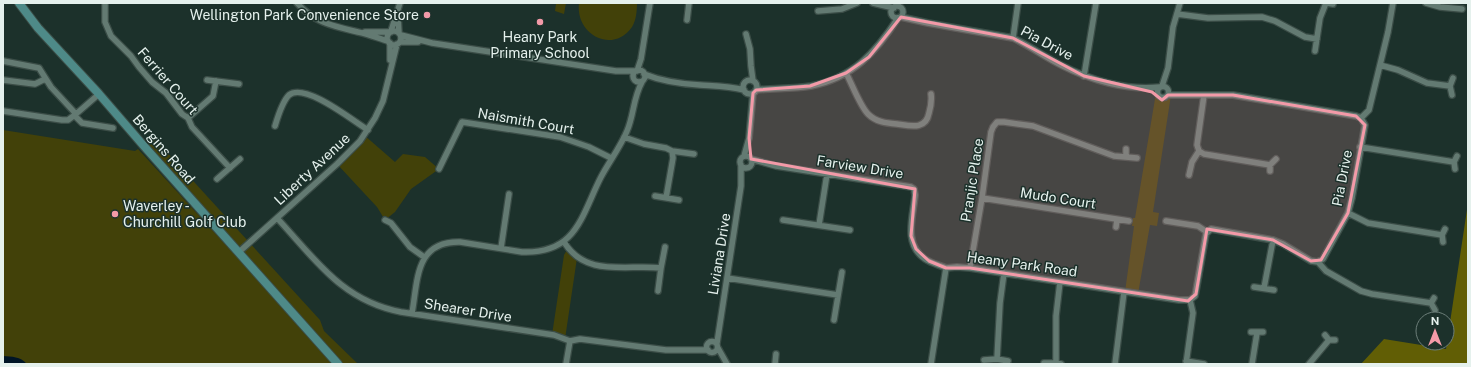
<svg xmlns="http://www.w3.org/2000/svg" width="1471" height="367" viewBox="0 0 1471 367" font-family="'Public Sans',sans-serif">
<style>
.green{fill:#424109}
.forest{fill:#615e05}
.water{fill:#001526}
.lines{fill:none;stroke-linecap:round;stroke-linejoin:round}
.street-casing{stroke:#3b4d47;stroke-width:8}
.secondary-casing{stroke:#3b4d47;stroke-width:10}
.street{stroke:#637a72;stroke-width:5.5}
.secondary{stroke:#4e8a88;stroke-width:8}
.marked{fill:#f39aa8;fill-opacity:0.2;stroke:#f39aa8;stroke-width:3;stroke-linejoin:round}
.poi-dot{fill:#f39aa8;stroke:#1c312b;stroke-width:1.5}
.labels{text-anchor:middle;stroke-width:3;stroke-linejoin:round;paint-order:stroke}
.poi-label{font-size:14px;fill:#e5f1ed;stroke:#1c312b;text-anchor:end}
.street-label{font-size:14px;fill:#e5f1ed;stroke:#1c312b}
</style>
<rect width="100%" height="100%" fill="#1c312b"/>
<!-- green -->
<path class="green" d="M557,3H566L564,14L555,11L556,4Z
M579,3H637C637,11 636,21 632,27C612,55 575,34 579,3Z
M1156,93L1163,97L1171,95L1153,212L1159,213L1157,226L1150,225L1138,294L1125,292L1134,226H1132L1133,218H1135Z
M3,130L135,151L138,149L335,364H3Z
M364,135L395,162L403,154L425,157L439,169L411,189L395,212L385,220L377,207L337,164Z
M153,137L320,320L324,331L358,364H338L143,145Z
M568,248L577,258L565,339L552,335L564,255Z"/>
<!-- forest -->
<path class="forest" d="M1468,203V364H1361L1384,339L1446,349Z"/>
<!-- water -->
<path class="water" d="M3,356C12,357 20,356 27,364H3Z"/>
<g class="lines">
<!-- street casing -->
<g class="street-casing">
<path id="street" d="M105,3V22L111,36L131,56L139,67L152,82L166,93L182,114L188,118L192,127L230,168
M297,3C315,23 333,26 358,32C368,34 378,38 388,41
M873,3L894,8
M1327,3L1333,4
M1426,3L1440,7L1462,9
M891 12a6 6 0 1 1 12 0a6 6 0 1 1-12 0Z
M818,11L842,9L857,3
M1177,14L1208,18L1262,17L1275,21L1305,37L1317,39
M398,16L399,33
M901,17L928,23L1013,38C1030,46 1045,57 1061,65C1090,80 1127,91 1160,87
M687,20L689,3
M391,31L400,3
M387 38a7 7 0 1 1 14 0a7 7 0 1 1-14 0Z
M365,32H391
M746,34L750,49L751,66L753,81
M401,35L432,43L616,71H635
M1013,38L1018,3
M400,42H418
M390,43V60
M1315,51L1320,18L1326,3
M3,61L39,68L51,87L76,114L99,94
M1380,65L1398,70L1427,83L1450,86
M633 76a6 6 0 1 1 12 0a6 6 0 1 1-12 0Z
M637,71L641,59L650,3
M846,73C852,84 860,106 868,114C876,122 886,123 897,124C911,126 926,130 929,113C931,106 932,101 931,94
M644,74C661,81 682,84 700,85C715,86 729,86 744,90
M1084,76L1096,3
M3,80L35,84L45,79
M207,80L239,84
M743 87a7 7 0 1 1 14 0a7 7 0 1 1-14 0Z
M1162,86L1168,68L1173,27L1180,3
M1157.5 92a5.5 5.5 0 1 1 11 0a5.5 5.5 0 1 1-11 0Z
M756,90C774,88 793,89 811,86C853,78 876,52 898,18
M1168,95H1233L1356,116L1361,118L1365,125L1352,198L1348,213L1323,259L1318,262L1311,261L1283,244L1273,240L1211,229L1206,234L1196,291L1195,296L1190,300
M1204,95L1197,145L1199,151L1204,154L1270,165L1276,159
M1452,95L1450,86L1453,78
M3,111L62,120H68L76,114
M74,115L82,123L113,128
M188,118L213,96L216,81
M1361,118L1369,110L1388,32L1393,3
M275,126C278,116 282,102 289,95C305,82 353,121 368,130
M624,137L644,144L666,148L672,151L694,154
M1360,147L1454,162L1455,169
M1126,149V157
M744,156L749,138L753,93
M740 162a6 6 0 1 1 12 0a6 6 0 1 1-12 0Z
M751,159L776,166L911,187L914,189L915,195C913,217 903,244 925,259C931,263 939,265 946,268
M1454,162L1457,156
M439,169L462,122L560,137L589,147L611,158
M1270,171V165
M1189,175L1192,162L1199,151
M217,179L240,159
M655,196L679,200
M666,198L673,158L672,151
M982,198L1129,221
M1348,213L1368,223L1442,235L1445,229
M277,218C315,259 342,301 401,312L554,335L570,341L580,339L666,350H708
M385,220L391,223L410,247L424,257
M783,220L850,230
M1166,221L1198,226L1207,232
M819,225L827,174
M1116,227L1117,220
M1442,235L1443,242
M564,242C586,278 627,264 661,268L665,247
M501,248L509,194
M239,252L337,164L360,141L375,118L383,101L397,44
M1318,262L1326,271L1361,291L1372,294L1431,303L1435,310
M946,268L957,267L970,268L1179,300H1190
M970,268L982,198L991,132L993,127L997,122H1004L1033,126L1114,156L1137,158
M727,278L838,295
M1254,287L1274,290
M1264,288L1273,240
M658,291L661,268
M1431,303L1434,298
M412,313C418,280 415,241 460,242L522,252C577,254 581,216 601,177C609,162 621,146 627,131C634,115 633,98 642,82
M834,320L842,272
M1251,332H1263
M1325,335L1329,340
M706.5 347a5.5 5.5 0 1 1 11 0a5.5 5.5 0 1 1-11 0Z
M717,343L741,186V165
M718,348L727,364
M997,359L1000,303L1004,273
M984,360L997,359L1008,361
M1186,361L1204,364
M1044,363H1056L1061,364
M1056,363V316L1060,282
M566,364L570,341
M775,364L776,354
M931,364L946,268
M1115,364L1124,292
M1186,364L1193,313L1190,300
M1252,364L1257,333
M1309,364L1329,340H1335"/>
</g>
<!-- secondary casing -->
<g class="secondary-casing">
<path id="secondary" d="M19,3L38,28L99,94L143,145L338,364"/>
</g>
<!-- street -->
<use href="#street" class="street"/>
<!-- secondary -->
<use href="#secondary" class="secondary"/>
</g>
<!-- marked area -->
<path class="marked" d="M901,17L1013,38L1084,76L1152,92L1162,100L1168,95H1233L1356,116L1365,125L1348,213L1321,260L1311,261L1273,240L1207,229L1196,294L1188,301L970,268H946L929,261L916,249L911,236L915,189L751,159L749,138L753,93L756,90L810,86L846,73L869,57Z"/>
<!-- markers -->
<g class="poi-dot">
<circle cx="427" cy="15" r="4"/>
<circle cx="540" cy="22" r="4"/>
<circle cx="115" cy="214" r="4"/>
</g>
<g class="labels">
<!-- poi labels -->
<g class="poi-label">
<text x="419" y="20">Wellington Park Convenience Store</text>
<text x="540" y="42" text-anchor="middle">Heany Park<tspan x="540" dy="16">Primary School</tspan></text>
<text x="123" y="211" text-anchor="start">Waverley -<tspan x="123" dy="16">Churchill Golf Club</tspan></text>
</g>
<!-- street labels -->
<g class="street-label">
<text transform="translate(1047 43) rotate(28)" y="5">Pia Drive</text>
<text transform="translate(168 81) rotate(49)" y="5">Ferrier Court</text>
<text transform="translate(526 121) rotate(10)" y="5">Naismith Court</text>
<text transform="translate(164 149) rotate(49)" y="5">Bergins Road</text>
<text transform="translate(860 167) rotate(9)" y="5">Farview Drive</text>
<text transform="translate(312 169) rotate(-43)" y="5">Liberty Avenue</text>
<text transform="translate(1342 178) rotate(-79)" y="5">Pia Drive</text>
<text transform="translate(972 180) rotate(-81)" y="5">Pranjic Place</text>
<text transform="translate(1058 198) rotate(9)" y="5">Mudo Court</text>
<text transform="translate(719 254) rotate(-81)" y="5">Liviana Drive</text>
<text transform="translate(1022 264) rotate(8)" y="5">Heany Park Road</text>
<text transform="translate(468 310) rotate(9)" y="5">Shearer Drive</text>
</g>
</g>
<!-- border -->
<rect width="1471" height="367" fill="none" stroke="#e5f1ed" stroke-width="8"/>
<!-- north arrow -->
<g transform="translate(1435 331)"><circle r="19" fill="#1c312b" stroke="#6c7e79"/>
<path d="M0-3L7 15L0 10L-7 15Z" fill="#f39aa8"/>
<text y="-6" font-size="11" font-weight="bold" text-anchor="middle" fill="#e5f1ed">N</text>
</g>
</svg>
